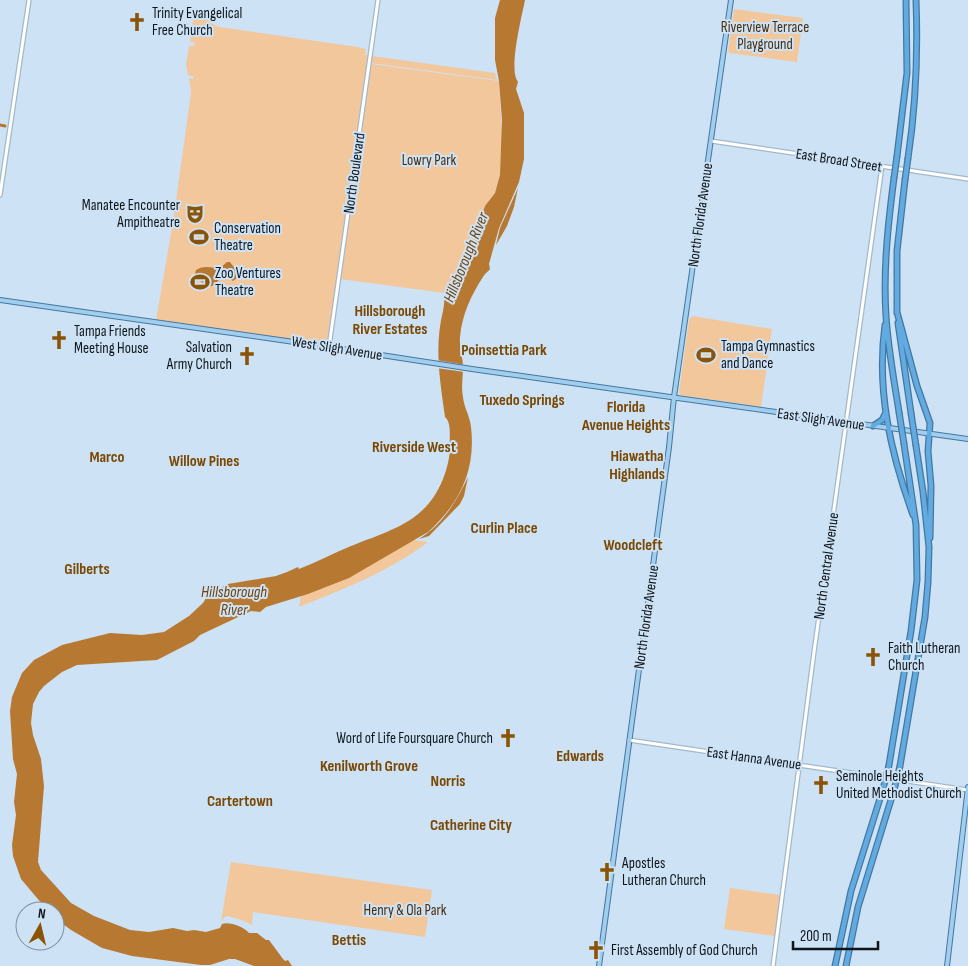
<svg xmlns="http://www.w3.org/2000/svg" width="968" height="966" viewBox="0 0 968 966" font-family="'Sofia Sans Condensed',sans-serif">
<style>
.green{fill:#f3c79c}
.water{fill:#b77831}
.pier{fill:#cde2f4}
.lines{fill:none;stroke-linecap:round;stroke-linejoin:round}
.canal{stroke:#b77831;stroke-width:3}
.minor-casing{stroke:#a3b9ca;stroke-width:5.5}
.major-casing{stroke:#45779d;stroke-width:6}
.highway-casing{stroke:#45779d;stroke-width:7}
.minor{stroke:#fff;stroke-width:3}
.major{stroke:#a1cdee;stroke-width:4}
.highway{stroke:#62abe2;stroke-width:4.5}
.highway-bridge-casing{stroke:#45779d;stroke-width:7;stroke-linecap:butt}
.highway-bridge{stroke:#62abe2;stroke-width:4.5}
.labels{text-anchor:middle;stroke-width:4;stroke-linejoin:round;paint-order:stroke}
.poi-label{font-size:15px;fill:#0e161c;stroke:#cde2f4;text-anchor:start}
.park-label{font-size:15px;fill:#472d0f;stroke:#cde2f4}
.street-label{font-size:15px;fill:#0e161c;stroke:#cde2f4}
.water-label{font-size:16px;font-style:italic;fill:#6d420b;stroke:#cde2f4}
.neighbourhood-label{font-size:16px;font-weight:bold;fill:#7a4802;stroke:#cde2f4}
</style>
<rect width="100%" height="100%" fill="#cde2f4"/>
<!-- green -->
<path class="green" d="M734,9L803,18L797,62L730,53L728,52Z
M194,13C204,15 209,24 219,27L357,47L366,49L365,55H369L328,345L156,320L173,222L191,93L189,78L193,79V76L188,75L186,65L189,46H194L195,43L190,42Z
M372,56L495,73L497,80L371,63Z
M371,64L499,81L502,139L500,175L495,193L485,206L473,241H471L470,252L465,261L463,272L452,289H448L445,293L340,279Z
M692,316L772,329L761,407L680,395L679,392L689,320Z
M413,540L428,542C390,571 344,589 299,607L301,595Z
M231,862L432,890L425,937L253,912L252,925C250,923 230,916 228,916C225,916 223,919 221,921Z
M730,888L780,895L775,936L724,929Z"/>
<!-- water -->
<path class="water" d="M500,0H525C522,16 508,70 518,82L516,89L524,113V159L519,182L499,228L489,264L490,269C488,272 485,273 483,277C471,295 462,315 460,337C459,348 463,357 463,367C463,377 461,387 463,397C464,408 470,416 471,427C476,470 460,503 428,532L349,578L308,594L266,607L260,612L251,611L200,635L194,641L157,660L77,665L62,672L44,686L39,692L33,704L31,723L33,735L41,759L44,786L38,862L41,870L71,903L94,916L130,930L149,932L173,928L187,931L194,930L206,932L220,928L222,924C228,921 245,927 249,933H257L266,940H269L283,959L285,961L288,960L292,966H254L235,959H229L210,965H201L132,956L102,948L71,930L55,918V911H48L21,879L13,856L12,845L16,815L14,802L17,774L13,759L10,711L12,697L22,673L34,660L62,645L110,633L142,635L164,632L189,616L203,603L208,595L228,584L276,576L287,572L298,567L299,569C317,562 334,553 351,546C391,530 426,522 443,479C447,469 450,457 450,446C449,437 452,423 445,417C440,381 434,347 443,311C445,303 443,297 448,289H452L463,272L465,261L470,252L471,240L473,241L485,206L495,193L500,175L502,120L499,81L495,60V18Z
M518,188L514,207L507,226L496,245L500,228Z
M227,262H230L236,270L238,277L233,281L227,277L220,278C211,292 204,287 195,274L196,270C205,265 210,268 220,268Z
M468,477L464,496L460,504L429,536L419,539C443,524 456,502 468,477Z"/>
<!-- pier -->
<path class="pier" d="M436,360L466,365L465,372L436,368Z"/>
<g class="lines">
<!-- canal -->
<path class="canal" d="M0,125L5,126"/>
<!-- minor casing -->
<g class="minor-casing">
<path id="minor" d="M711,141L968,179
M0,195L29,0
M329,347L378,0
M629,740L968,790
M773,966L814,652L882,166"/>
</g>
<!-- major casing -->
<g class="major-casing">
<path id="major" d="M0,300L329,347L472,369L968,439
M599,966L669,447L674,397L731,0
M947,966L968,787"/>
</g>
<!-- highway casing -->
<g class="highway-casing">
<path id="highway" d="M897,156L907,73L906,0
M908,158C916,105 918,53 916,0
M894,178C888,224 883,270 886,316C888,348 894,380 899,412
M897,312L917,386L930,423L928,451L931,486L930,538
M897,313V251L905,180
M898,323L911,413
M885,325C876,391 891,454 913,515
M873,426L882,420L885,414
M889,765L911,631L917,580L916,525L904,444
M900,766L925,617L928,582L929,547L923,492L916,446
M835,966L851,891L883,789
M846,966L858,907L894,790"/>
</g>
<!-- minor -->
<use href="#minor" class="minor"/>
<!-- major -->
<use href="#major" class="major"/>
<!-- highway -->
<use href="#highway" class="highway"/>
<!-- highway-bridge casing -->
<g class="highway-bridge-casing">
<path id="highway-bridge" d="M894,178L897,156
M905,180L908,158
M899,412L904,444
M911,413L916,446
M883,789L889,765
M894,790L900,766"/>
</g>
<!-- highway-bridge -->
<use href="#highway-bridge" class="highway-bridge"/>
</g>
<!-- icons -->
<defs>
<g id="church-bare" transform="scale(1.5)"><path d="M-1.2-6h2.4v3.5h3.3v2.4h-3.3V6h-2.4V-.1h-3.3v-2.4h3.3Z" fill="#8b5306" stroke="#cde2f4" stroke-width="2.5" paint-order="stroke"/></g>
<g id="theatre-bare" transform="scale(1.5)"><path d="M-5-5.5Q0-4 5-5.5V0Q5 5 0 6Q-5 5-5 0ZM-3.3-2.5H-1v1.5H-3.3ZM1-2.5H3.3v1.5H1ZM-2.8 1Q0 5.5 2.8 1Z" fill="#8b5306" stroke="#cde2f4" stroke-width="2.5" paint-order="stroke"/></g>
<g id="stadium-bare" transform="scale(1.5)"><path d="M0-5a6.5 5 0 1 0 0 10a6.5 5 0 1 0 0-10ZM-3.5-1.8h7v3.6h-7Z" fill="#8b5306" stroke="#cde2f4" stroke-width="2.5" paint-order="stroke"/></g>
</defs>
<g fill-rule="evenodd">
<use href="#church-bare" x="137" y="22"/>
<use href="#theatre-bare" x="195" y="214"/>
<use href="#stadium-bare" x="199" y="237"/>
<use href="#stadium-bare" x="200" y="282"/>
<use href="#church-bare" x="59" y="340"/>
<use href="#stadium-bare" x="706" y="355"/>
<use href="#church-bare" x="247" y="356"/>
<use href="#church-bare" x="873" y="657"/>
<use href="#church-bare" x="508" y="738"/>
<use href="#church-bare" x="821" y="785"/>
<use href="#church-bare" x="607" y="872"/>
<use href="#church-bare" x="596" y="950"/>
</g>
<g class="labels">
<!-- poi labels -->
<g class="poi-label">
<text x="152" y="18">Trinity Evangelical<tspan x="152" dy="17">Free Church</tspan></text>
<text x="180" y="210" text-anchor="end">Manatee Encounter<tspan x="180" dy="17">Ampitheatre</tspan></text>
<text x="214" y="233">Conservation<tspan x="214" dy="17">Theatre</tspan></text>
<text x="215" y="278">Zoo Ventures<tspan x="215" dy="17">Theatre</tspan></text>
<text x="74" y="336">Tampa Friends<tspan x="74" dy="17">Meeting House</tspan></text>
<text x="721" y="351">Tampa Gymnastics<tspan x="721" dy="17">and Dance</tspan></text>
<text x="232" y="352" text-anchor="end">Salvation<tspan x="232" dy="17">Army Church</tspan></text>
<text x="888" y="653">Faith Lutheran<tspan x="888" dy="17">Church</tspan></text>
<text x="493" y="743" text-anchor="end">Word of Life Foursquare Church</text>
<text x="836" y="781">Seminole Heights<tspan x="836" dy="17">United Methodist Church</tspan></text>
<text x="622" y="868">Apostles<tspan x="622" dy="17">Lutheran Church</tspan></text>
<text x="611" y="955">First Assembly of God Church</text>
</g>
<!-- park labels -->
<g class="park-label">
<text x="765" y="32">Riverview Terrace<tspan x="765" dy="17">Playground</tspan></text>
<text x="429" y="165">Lowry Park</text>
<text x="405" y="915">Henry &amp; Ola Park</text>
</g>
<!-- street labels -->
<g class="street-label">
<text transform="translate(839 160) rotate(9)" y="5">East Broad Street</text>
<text transform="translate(354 173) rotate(-82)" y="5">North Boulevard</text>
<text transform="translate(700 215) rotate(-82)" y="5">North Florida Avenue</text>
<text transform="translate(337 348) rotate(9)" y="5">West Sligh Avenue</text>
<text transform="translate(821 419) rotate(8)" y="5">East Sligh Avenue</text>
<text transform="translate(826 566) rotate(-82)" y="5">North Central Avenue</text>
<text transform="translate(646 617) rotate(-82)" y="5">North Florida Avenue</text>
<text transform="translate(754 758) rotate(8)" y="5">East Hanna Avenue</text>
</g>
<!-- water labels -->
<g class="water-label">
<text transform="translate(465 257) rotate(-68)" y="6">Hillsborough River</text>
<text x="234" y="597">Hillsborough<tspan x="234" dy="18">River</tspan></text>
</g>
<!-- neighbourhood labels -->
<g class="neighbourhood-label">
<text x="390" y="316">Hillsborough<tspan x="390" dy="18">River Estates</tspan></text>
<text x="504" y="355">Poinsettia Park</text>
<text x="522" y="405">Tuxedo Springs</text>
<text x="626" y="412">Florida<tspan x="626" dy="18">Avenue Heights</tspan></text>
<text x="414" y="452">Riverside West</text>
<text x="637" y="461">Hiawatha<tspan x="637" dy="18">Highlands</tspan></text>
<text x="107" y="462">Marco</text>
<text x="204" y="466">Willow Pines</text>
<text x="504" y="533">Curlin Place</text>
<text x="633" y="550">Woodcleft</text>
<text x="87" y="574">Gilberts</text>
<text x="580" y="761">Edwards</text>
<text x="369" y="771">Kenilworth Grove</text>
<text x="448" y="786">Norris</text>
<text x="240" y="806">Cartertown</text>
<text x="471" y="830">Catherine City</text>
<text x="349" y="945">Bettis</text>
</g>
</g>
<!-- north arrow -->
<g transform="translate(40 926) rotate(8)"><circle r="24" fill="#cde2f4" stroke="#81909e"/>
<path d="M0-4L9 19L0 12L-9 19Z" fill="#8b5306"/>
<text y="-8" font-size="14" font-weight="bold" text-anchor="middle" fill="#0e161c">N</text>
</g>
<!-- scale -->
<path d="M793 941v8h85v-8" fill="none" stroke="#0e161c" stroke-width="2.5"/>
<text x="800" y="941" font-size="15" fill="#0e161c" stroke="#cde2f4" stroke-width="4" paint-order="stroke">200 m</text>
</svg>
